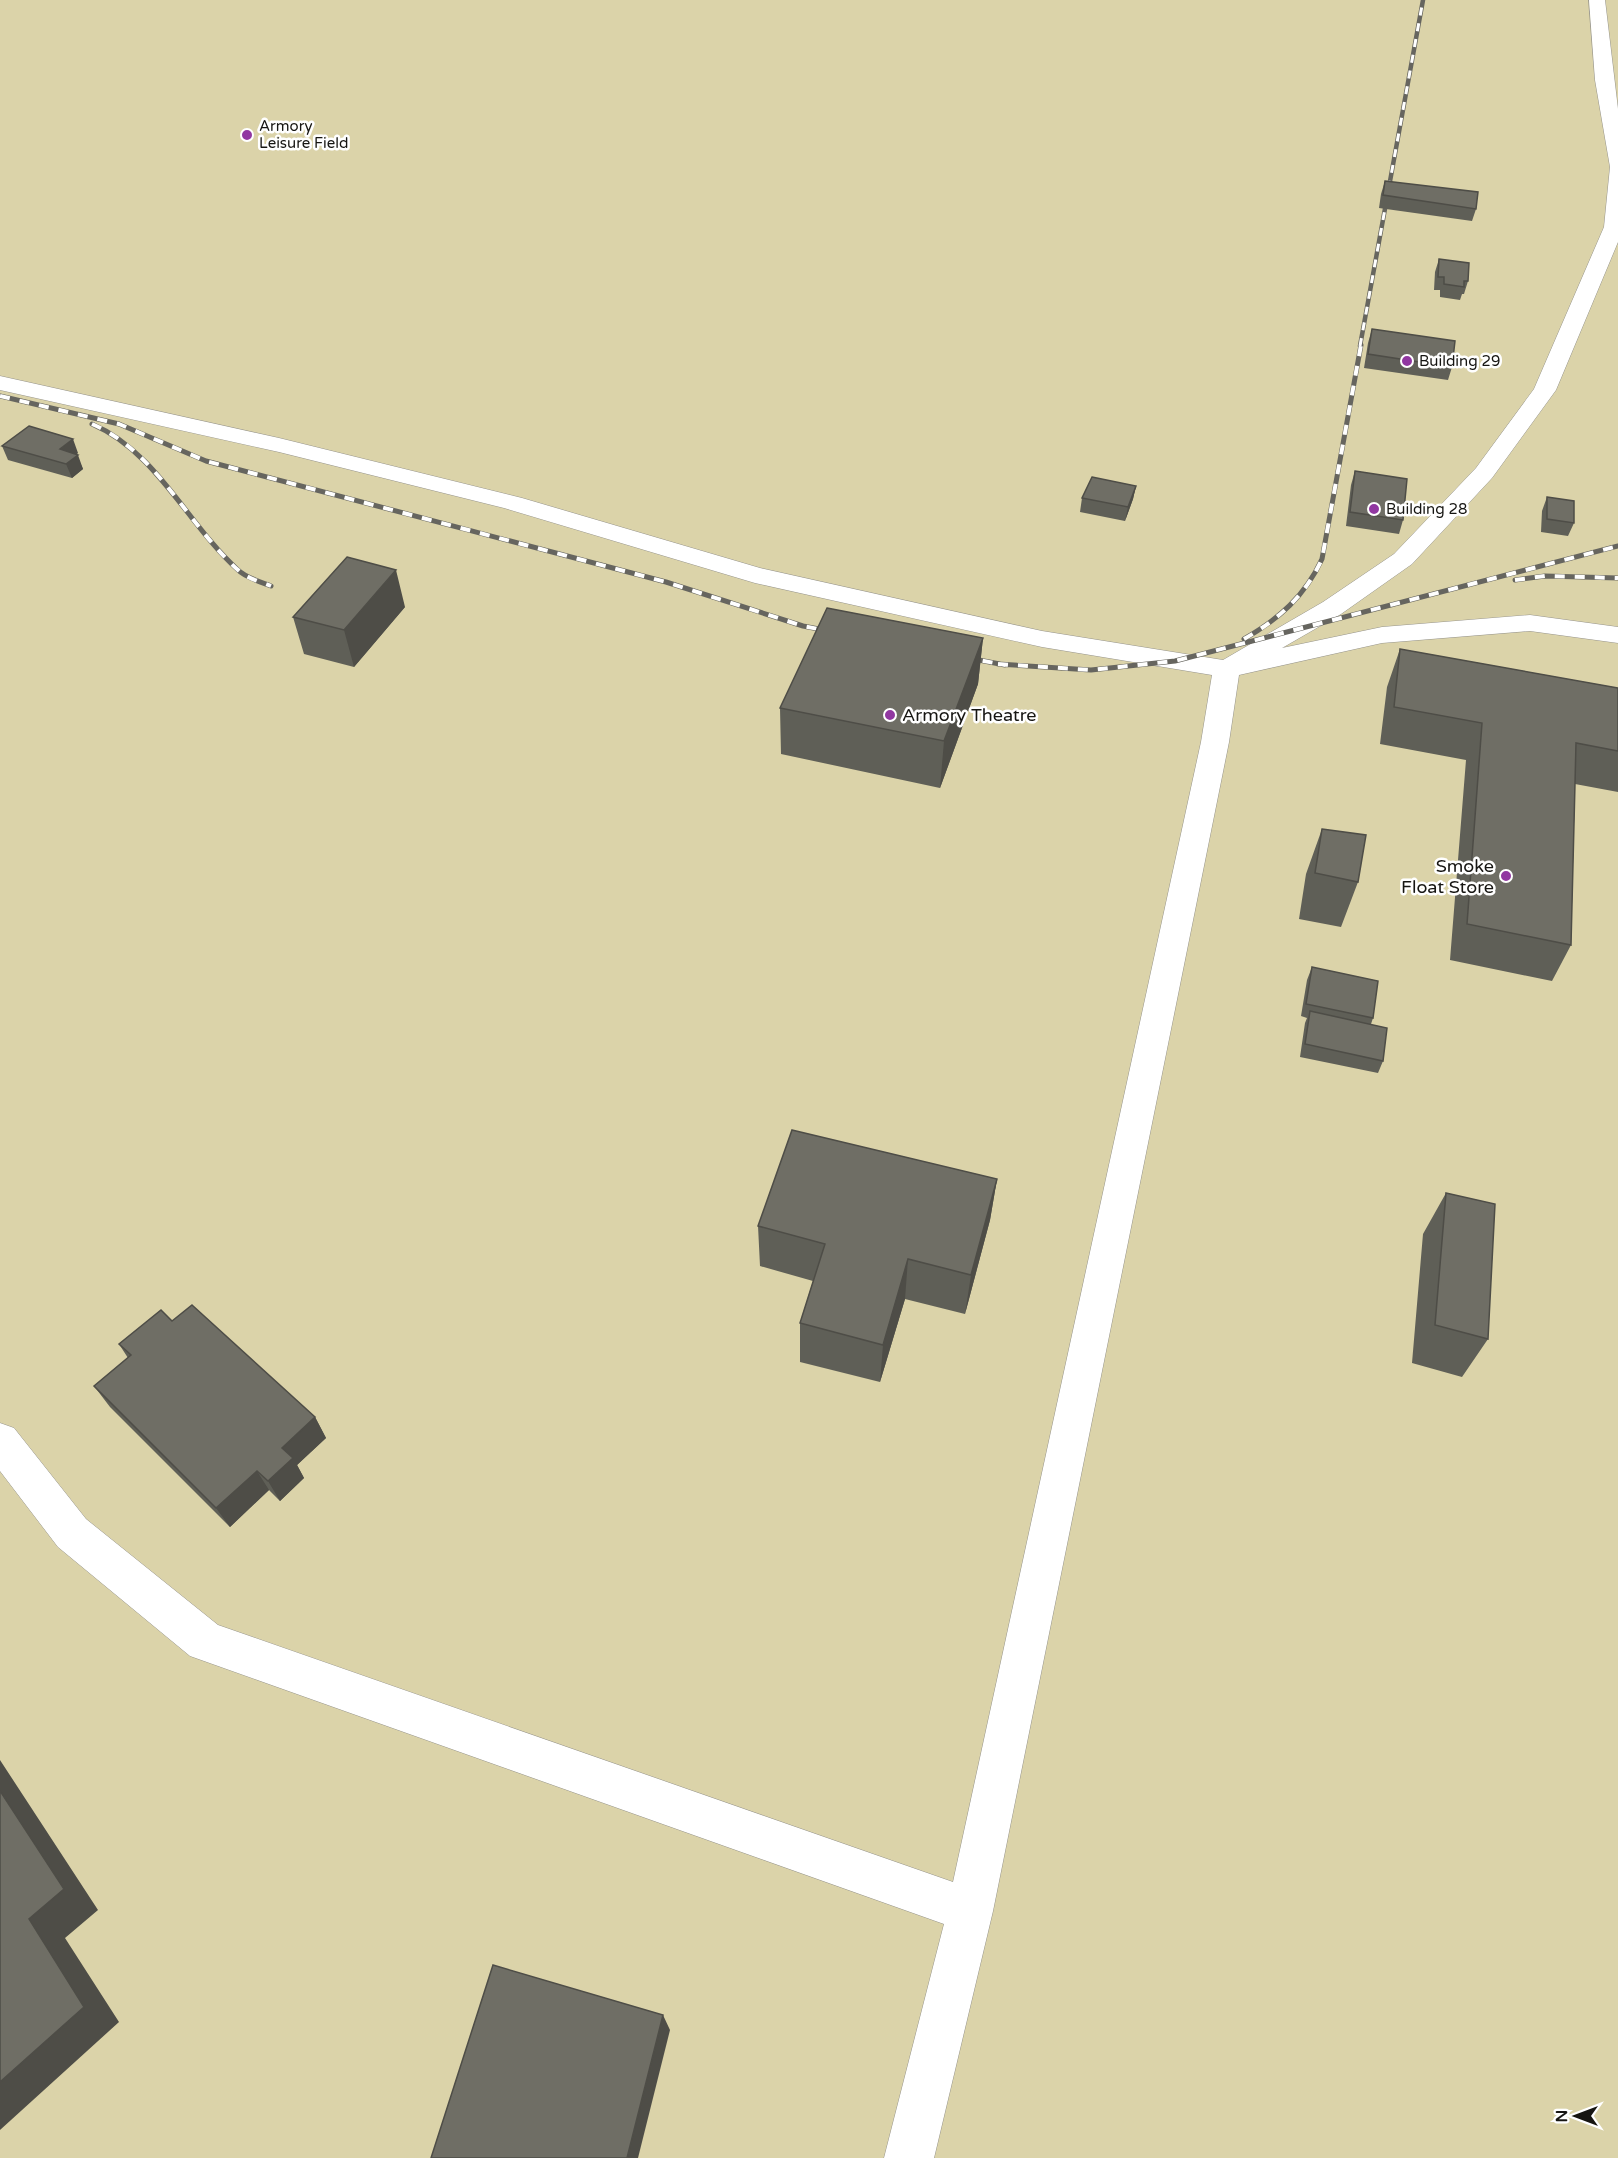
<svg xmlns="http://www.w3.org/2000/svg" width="1618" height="2158" viewBox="0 0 1618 2158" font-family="'Varela Round',sans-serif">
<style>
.green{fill:#dbd3a9}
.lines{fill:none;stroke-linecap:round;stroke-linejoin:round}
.minor-casing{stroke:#96948c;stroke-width:1}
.minor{fill:#fff;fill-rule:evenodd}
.rail-far1-casing{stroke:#66655f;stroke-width:4.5}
.rail-casing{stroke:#66655f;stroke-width:5}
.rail-far1{stroke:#fff;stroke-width:3;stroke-dasharray:8;stroke-linecap:butt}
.rail{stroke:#fff;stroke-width:4;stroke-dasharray:10;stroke-linecap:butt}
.wall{fill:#5f5f57}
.shaded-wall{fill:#4e4d47}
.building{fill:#6f6e65;stroke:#4e4d47;stroke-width:1.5}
.poi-dot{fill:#9137a1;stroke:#fff;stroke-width:2}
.labels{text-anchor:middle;stroke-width:5;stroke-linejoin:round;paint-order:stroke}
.far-poi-label{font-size:15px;fill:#161512;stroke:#fff;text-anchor:start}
.poi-label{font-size:18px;fill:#161512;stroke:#fff;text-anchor:start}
</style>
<rect width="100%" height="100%" fill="#f9f7ee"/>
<!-- green -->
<path class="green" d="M0,0H1618V2158H0Z"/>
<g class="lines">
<!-- minor casing -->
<g class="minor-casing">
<path id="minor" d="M1589,0H1605L1618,109V242L1556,390L1492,478L1412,564L1341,614L1282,648L1382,627L1530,615L1618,627V643L1530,631L1382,643L1239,675L1229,742L993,1911L934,2158H884L944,1924L190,1656L58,1547L0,1471V1423L14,1428L86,1519L218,1625L953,1882L1201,742L1212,675L1042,647L755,583L504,508L279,452L0,390V376L279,438L522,498L760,568L1042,631L1223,660L1323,602L1394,554L1476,468L1534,389L1604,227L1610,167L1595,80Z"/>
</g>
<!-- minor -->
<use href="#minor" class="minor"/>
<!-- rail-far1 casing -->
<g class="rail-far1-casing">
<path id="rail-far1" d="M1360,346L1423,0"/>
</g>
<!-- rail casing -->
<g class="rail-casing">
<path id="rail" d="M0,396L119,424L206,461L666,582L803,626L834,632
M92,424C157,452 187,524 238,570C246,578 261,582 271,586
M1515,580L1545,576L1618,578
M1244,639C1279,619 1305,596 1322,559L1361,345
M963,657L1005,665
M998,664L1091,670L1175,661L1618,546"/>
</g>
<!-- rail-far1 -->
<use href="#rail-far1" class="rail-far1"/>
<!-- rail -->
<use href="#rail" class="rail"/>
</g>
<!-- wall -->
<path class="wall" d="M1385,181L1476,209L1472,221L1379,208L1381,194Z
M1439,259L1468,281L1464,294H1462L1460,300L1440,297V290H1434L1435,272Z
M1372,329L1452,367L1448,380L1364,368L1368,343Z
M2,446L78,453L76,454L83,469L72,478L8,460Z
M1355,471L1403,520L1399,534L1346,526L1351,485Z
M1136,486L1133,499L1125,521L1080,512L1082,498Z
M1547,497L1574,523L1568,536L1541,532L1542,511Z
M405,607L354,667L304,654L293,617Z
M983,638L978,684L940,788L781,754L780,708Z
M1400,649L1618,688V792L1575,784L1571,945L1552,981L1450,960L1466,760L1380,744L1387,687Z
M1322,829L1358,882L1341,927L1299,919L1306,874Z
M1312,967L1373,1018L1371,1024L1383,1061L1378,1073L1300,1057L1305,1023L1307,1018L1301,1016L1307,980Z
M997,1179L990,1220L965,1314L905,1299L880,1382L800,1362V1323L813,1281L760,1266L758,1226Z
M1446,1193L1488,1339L1462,1377L1412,1363L1423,1234Z
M172,1321L315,1417L326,1438L297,1465L304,1478L280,1501L269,1490L230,1527L110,1407L94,1386L128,1358L119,1344Z"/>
<!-- shaded-wall -->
<path class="shaded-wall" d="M73,439L78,453L65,463L60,449Z
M78,455L83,469L72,478L66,464Z
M1136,486L1133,499L1125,521L1128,507Z
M396,570L405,607L354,667L344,630Z
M983,638L978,684L940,788L944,741Z
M997,1179L990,1220L965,1314L971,1275Z
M908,1259L905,1299L880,1382L883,1345Z
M315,1417L326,1438L297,1465L304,1478L280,1501L268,1481L282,1448Z
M257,1471L269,1490L230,1527L216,1508Z
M0,1760L98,1910L65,1938L119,2022L0,2130V2082L29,1919L0,1791Z
M663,2015L670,2030L638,2158H627Z"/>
<!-- building -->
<path class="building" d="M1385,181L1478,192L1476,209L1383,195Z
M1439,259L1469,263L1468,281H1464V287L1444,284V277H1438Z
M1372,329L1455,341L1452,367L1368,354Z
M29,426L73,439L60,449L78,455L66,464L2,446Z
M1355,471L1407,479L1403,520L1350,512Z
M1092,477L1136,486L1128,507L1082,498Z
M1547,497L1574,501V523L1547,519Z
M347,557L396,570L344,630L293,617Z
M827,608L983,638L944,741L780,708Z
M1400,649L1618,688V751L1576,743L1571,945L1467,924L1482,723L1394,707Z
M1322,829L1366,835L1358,882L1315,873Z
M1312,967L1378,981L1373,1018L1306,1004Z
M1310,1011L1387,1028L1383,1061L1305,1044Z
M792,1130L997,1179L971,1275L908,1259L883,1345L800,1323L825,1244L758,1226Z
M1446,1193L1495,1204L1488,1339L1435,1325Z
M192,1305L315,1417L282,1448L293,1458L268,1481L257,1471L216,1508L94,1386L131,1355L119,1344L161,1310L172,1321Z
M0,1791L64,1889L29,1919L84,2007L0,2082Z
M493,1965L663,2015L627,2158H431Z"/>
<!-- markers -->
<g class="poi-dot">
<circle cx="247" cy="135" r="6"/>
<circle cx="1407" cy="361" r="6"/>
<circle cx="1374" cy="509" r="6"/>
<circle cx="890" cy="715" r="6"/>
<circle cx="1506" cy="876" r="6"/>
</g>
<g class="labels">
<!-- far-poi labels -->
<g class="far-poi-label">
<text x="259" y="131">Armory<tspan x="259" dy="17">Leisure Field</tspan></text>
<text x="1419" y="366">Building 29</text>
<text x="1386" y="514">Building 28</text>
</g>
<!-- poi labels -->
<g class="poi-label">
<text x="902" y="721">Armory Theatre</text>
<text x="1494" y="872" text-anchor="end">Smoke<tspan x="1494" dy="21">Float Store</tspan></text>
</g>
</g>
<!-- north arrow -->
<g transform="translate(1576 2116) rotate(270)" stroke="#ffffff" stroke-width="4.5" paint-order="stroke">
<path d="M0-4.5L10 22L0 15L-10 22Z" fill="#161512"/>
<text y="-9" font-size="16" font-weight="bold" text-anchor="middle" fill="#161512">N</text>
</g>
</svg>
